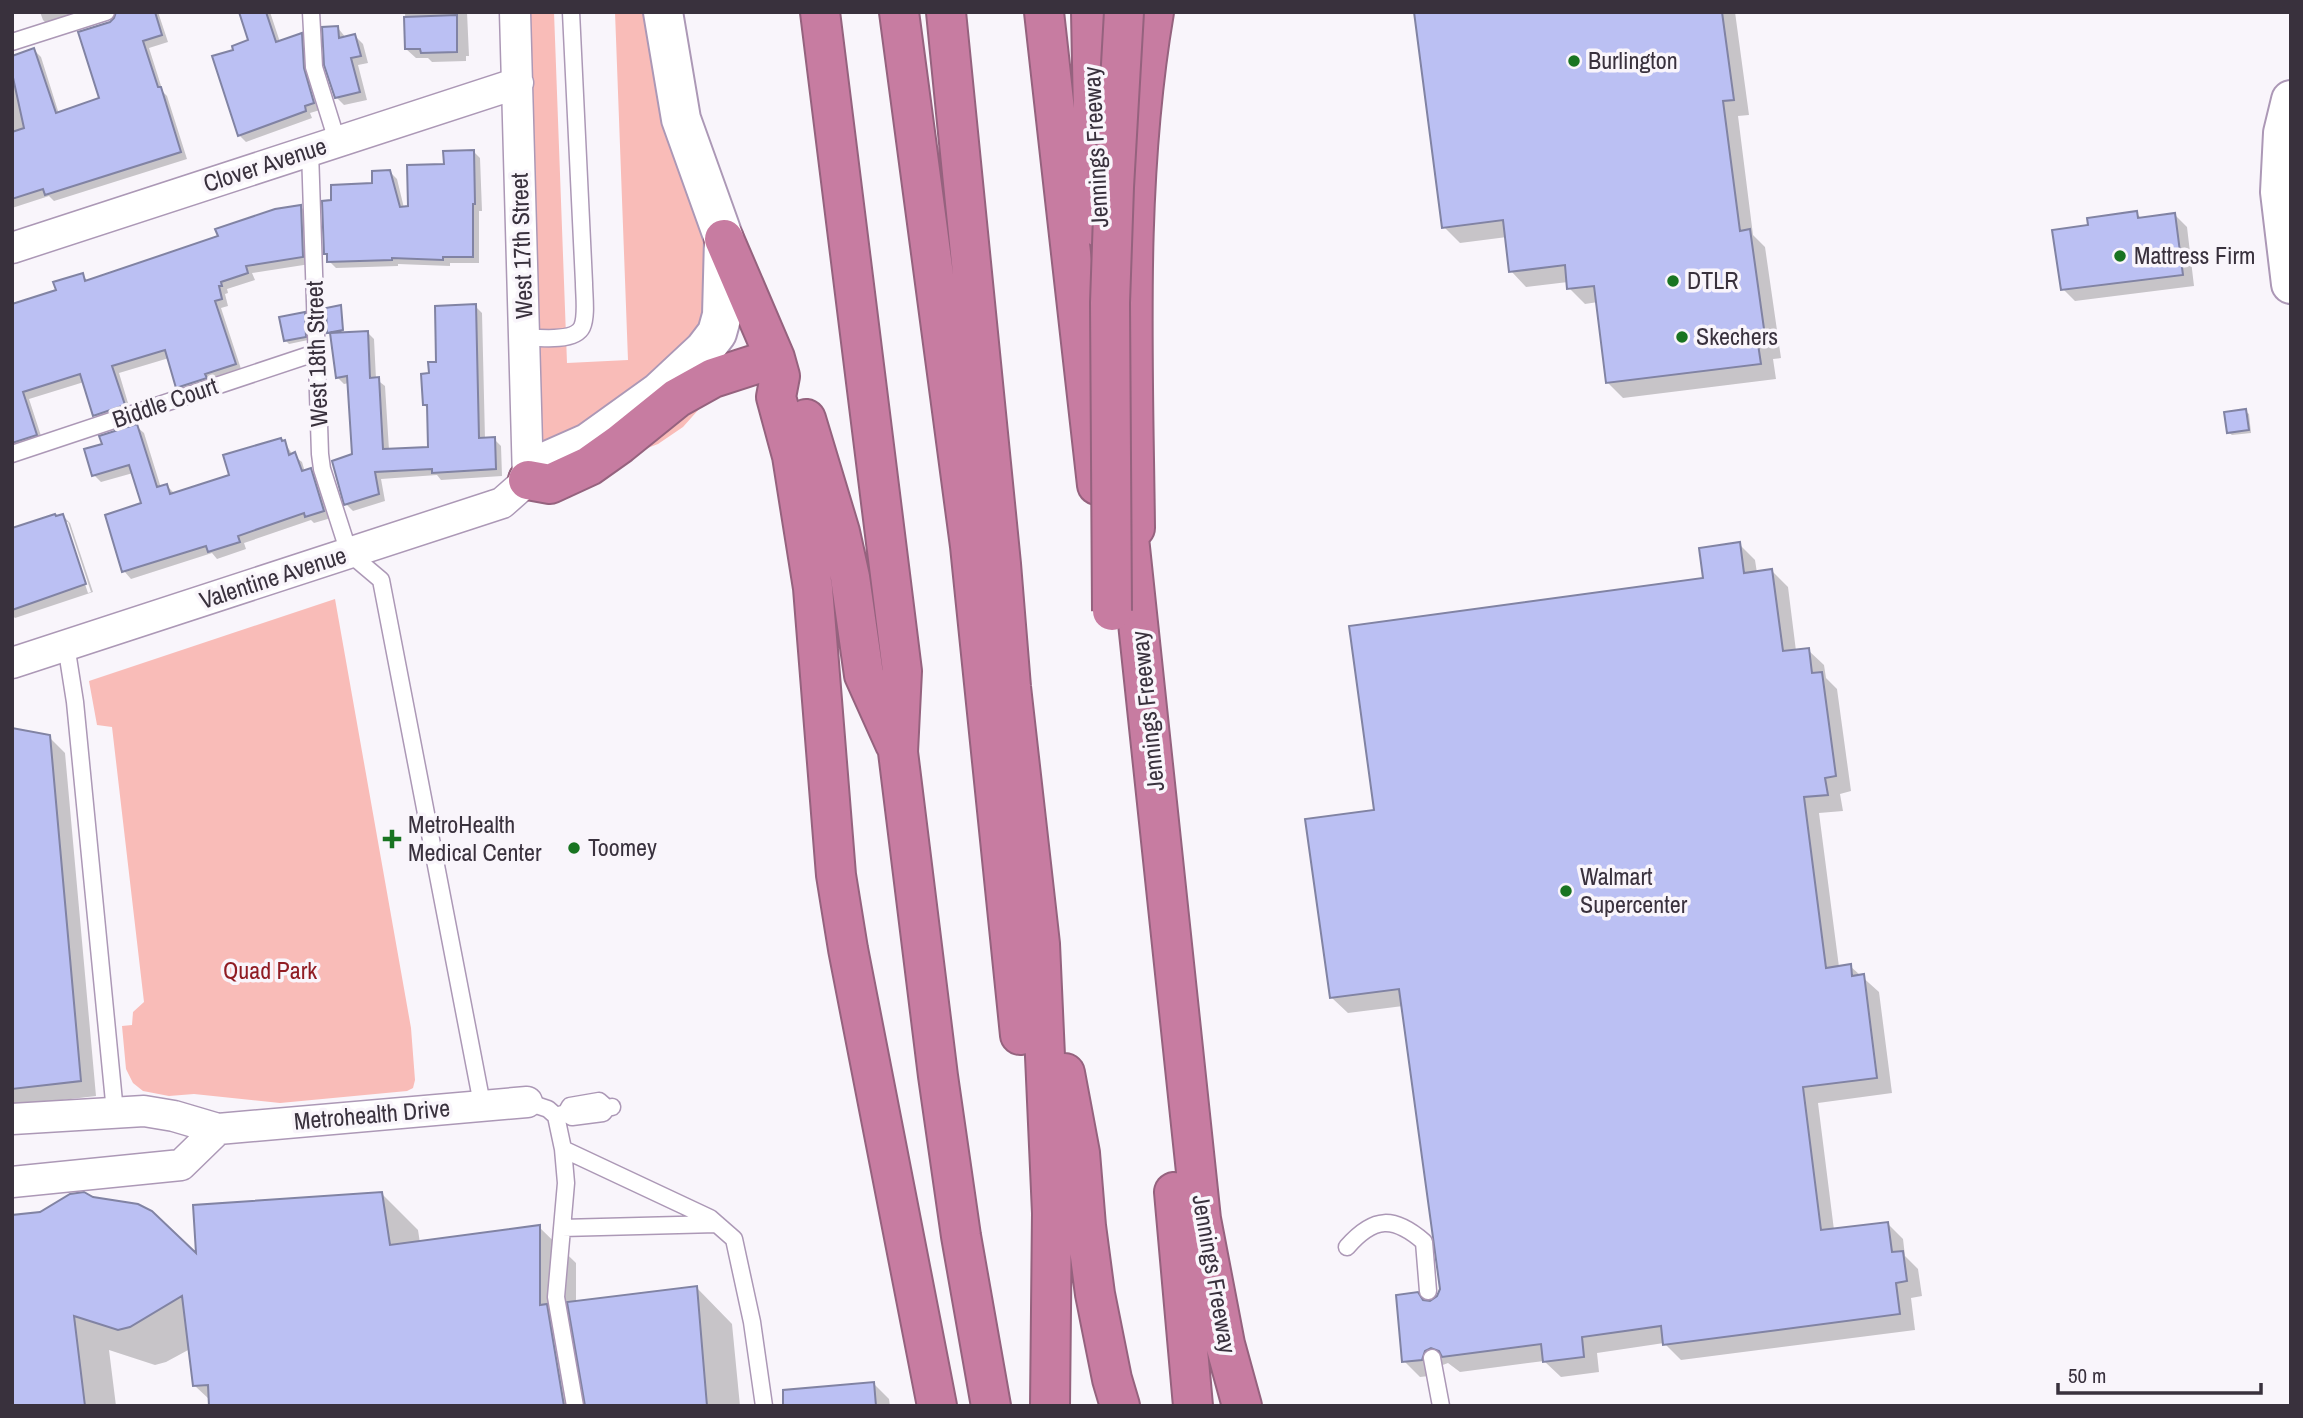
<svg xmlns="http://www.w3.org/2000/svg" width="2303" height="1418" viewBox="0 0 2303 1418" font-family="'Archivo Narrow',sans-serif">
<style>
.green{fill:#f9bcb8}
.shadow{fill:#0003;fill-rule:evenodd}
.building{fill:#bbc0f3;stroke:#8183a3;stroke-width:2}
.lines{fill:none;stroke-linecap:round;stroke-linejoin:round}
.lane-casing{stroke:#ac98b6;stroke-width:19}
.street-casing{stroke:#ac98b6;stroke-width:33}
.secondary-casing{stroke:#ac98b6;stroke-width:42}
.highway-casing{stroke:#95627e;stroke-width:42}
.lane{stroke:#fff;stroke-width:16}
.street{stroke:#fff;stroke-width:30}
.secondary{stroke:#fff;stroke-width:38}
.highway{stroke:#c77ca1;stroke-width:38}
.highway-bridge-casing{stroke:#95627e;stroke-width:42;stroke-linecap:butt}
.highway-bridge{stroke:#c77ca1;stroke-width:38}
.poi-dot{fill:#197421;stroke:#f9f5fb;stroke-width:2.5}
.labels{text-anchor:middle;stroke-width:7;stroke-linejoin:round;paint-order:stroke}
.poi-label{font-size:24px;fill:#39313d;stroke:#f9f5fb;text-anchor:start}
.street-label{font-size:24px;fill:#39313d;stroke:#f9f5fb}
.park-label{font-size:24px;fill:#901c23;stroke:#f9f5fb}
</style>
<rect width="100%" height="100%" fill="#f9f5fb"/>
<!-- green -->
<path class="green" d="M515,12H554L567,363L628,360L615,12H663L707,246L711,383L700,408L683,427L658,444L528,494Z
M335,599L411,1028L415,1080L413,1088L407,1091L280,1103L194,1094L169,1096L143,1091L133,1083L126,1069L122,1026L132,1025L133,1012L144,1002L112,727L97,725L89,681Z"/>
<!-- shadow -->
<path class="shadow" d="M40,12H99L50,27L43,20Z
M118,12H158L168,42L149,48L163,92L167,96L187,159L54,201L49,196L12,208V57L34,50L41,57L59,114L102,99Z
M241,12H270L280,42L301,35L308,42L320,110L310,113L312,118L246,142L239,135L235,51L250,42Z
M405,12H467L469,56H466V61L432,62L428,58H416L406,49Z
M1415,12H1735L1749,115L1738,116L1753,235L1765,247L1781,358L1773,359L1776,379L1623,398L1607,382L1598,302L1585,304L1569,288L1568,282L1526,287L1511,271L1507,237L1460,243L1444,227Z
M338,28L346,38L355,36L363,44L368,63L358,65L367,100L344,105L336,97Z
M473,151L480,158L482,211H479V263H450V266L398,264V266L336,268L329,261L326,253L374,185L390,172L397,179L404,208H410L445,165Z
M301,207L308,214L310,264L252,273L255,280L227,289L228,293L225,294L228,306L221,308L242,372L185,395L178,387L169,358L119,373L131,413L102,422L95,415L84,382L29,399L43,442L12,447V306L58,291L82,275L89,282L220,238Z
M2136,213L2142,219L2175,215L2187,227L2194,286L2075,301L2063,289L2090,226Z
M475,306L482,313L485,439H494L501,446L502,476L441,480L437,475L381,479L385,501L353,511L346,504L354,455L349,383L344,384L337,377L367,332L374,339L376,379L385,386L389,450L429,449V409L424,405L431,375Z
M304,314L307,317L308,340L289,344L285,340Z
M2245,411L2249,414L2251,433L2232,435L2228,432Z
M136,426L144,433L161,488L167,486L175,494L231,476L284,442L293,455L302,462L305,472L311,470L318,477L331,518L314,523L311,520L244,543L246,549L217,559L212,553L131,579L124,571L143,504L133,473L101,482L94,475L104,445Z
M63,516L70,523L93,592L15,618L12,615V527L15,529ZM64,522H68L91,592L88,593Z
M1739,544L1755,560L1757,573L1772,571L1788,587L1796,651L1808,650L1824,665L1826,678L1837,689L1851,791L1840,794L1843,811L1819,813L1839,967L1850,966L1879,992L1892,1093L1818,1103L1834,1230L1887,1223L1903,1239L1905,1256L1918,1269L1922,1296L1911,1298L1915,1330L1681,1360L1664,1343L1597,1353L1599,1372L1561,1377L1544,1361L1460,1372L1448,1363L1440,1366L1437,1375L1420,1377L1404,1361L1425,1302L1430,1303L1439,1297L1442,1289L1403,1006L1348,1013L1332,998L1376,812L1705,580Z
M12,730L49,737L65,753L96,1096L12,1106Z
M382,1194L418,1230L420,1243L539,1227L576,1263V1303L696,1287L732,1324L740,1406H211V1401L194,1385L190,1349L166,1362L155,1365L109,1350L116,1406H12V1216L198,1257Z
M873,1383L889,1399L890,1406H788Z"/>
<!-- building -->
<path class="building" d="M116,12H155L162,35L143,41L158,87H161L181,152L45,195L43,189L12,199V132L24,128L12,73V56L34,48L56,113L99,98L78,32L110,22L114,18Z
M239,12H266L276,42L302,33L304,68L314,103L305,106L306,111L238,136L212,56L233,50L232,46L248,40Z
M1414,12H1722L1734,100L1723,101L1740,231L1750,229L1766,343L1758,344L1761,364L1606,383L1594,286L1567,289L1565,265L1509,272L1503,220L1442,228Z
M457,15V52L421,53L420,49H405L404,17Z
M338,26L339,38L355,34L361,56L351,58L360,92L335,98L324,65L322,27Z
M474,150L475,204H473V257H443V260L392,258V260L327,262V254H324L322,201L331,200V185L372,183V171L390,170L400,207L408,206L407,165L444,164L443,151Z
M301,205L303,257L246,266L248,273L221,282L222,286H219L222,299L215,301L236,364L205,374L207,378L176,388L165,350L112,366L125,405L93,416L80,374L23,392L37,435L12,443V304L56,290L53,282L83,273L85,281L218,236L215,229L275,209Z
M2137,211L2138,218L2175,213L2183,275L2061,290L2052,230L2088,225L2087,218Z
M476,304L479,438L495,437L496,469L432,473V469L375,472L379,494L344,505L332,461L352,454L347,376L336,378L330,333L368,331L370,378L379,377L383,449L428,447L427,405H423L421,374L429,373L428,362H436L435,306Z
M341,305L343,330L327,333L326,308Z
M305,312L306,337L284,341L279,317Z
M2246,409L2249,430L2227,433L2224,412Z
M137,424L157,487L167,484L170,494L229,475L223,455L281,438L282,441L285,440L289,455L295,452L302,471L311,468L324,511L305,517L304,513L238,536L240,542L208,552L206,546L122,572L105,515L141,503L129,465L92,476L84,449L102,444L99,436Z
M55,514L56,516L63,514L86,584L12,610V528Z
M1740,542L1744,573L1772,569L1783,651L1809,648L1812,673L1822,672L1836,776L1825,778L1828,795L1804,797L1826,968L1851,964L1852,976L1864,974L1877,1078L1803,1087L1821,1230L1888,1222L1892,1252L1903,1251L1907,1281L1896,1283L1900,1314L1663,1345L1661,1326L1582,1337L1584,1357L1543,1362L1541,1344L1442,1357L1439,1351L1431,1348L1425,1351L1422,1360L1402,1362L1396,1295L1418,1292L1423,1300L1430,1301L1437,1296L1440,1289L1399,989L1330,998L1305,819L1374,810L1349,626L1703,578L1699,548Z
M12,728L50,735L81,1081L12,1089Z
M84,1192L93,1197L138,1204L152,1211L196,1253L193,1205L382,1192L390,1245L540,1225V1305L547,1304L564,1406H209L208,1385L193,1386L182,1296L130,1327L118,1330L74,1316L85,1406H12V1215L40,1212L70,1194Z
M697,1286L707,1406H585L567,1302Z
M874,1382L876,1406H783V1390Z"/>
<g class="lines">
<!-- lane casing -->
<g class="lane-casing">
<path id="lane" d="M311,12L314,67L337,141
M12,42L106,12
M310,151L320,454L322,469L349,553L381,580L482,1104
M525,337C539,338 575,342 582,327C587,316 584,295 584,283L571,12
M12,454L318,352
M66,645L75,702L115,1112
M527,1102L548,1109L556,1116L563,1149L566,1183L556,1297L575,1406
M566,1113L572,1117L603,1113L607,1108L612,1107
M556,1116L566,1113L570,1106L599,1101L607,1108
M563,1149L710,1218L734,1239L752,1322L764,1406
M562,1228L717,1224
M1347,1247C1374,1216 1394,1216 1424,1242L1428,1291
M1432,1358L1441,1406"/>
</g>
<!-- street casing -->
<g class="street-casing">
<path id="street" d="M12,248L518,83
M12,663L502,503L528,480L515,12
M12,1119L144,1111L174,1116L218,1129L527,1102
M12,1182L181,1165L218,1129"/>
</g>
<!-- secondary casing -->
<g class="secondary-casing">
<path id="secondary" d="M2291,100L2283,133L2280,192L2291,284
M528,480L545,462L588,443L659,392L704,350L717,333L722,315L724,239L681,119L663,12"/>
</g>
<!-- highway casing -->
<g class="highway-casing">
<path id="highway" d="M820,12L902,671L898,752L938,1076L961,1236L991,1406
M899,12L970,546L1020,1035
M946,12L1001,564L1011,687L1040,944L1052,1213L1050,1406
M1044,12L1097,485
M1091,12L1094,165L1099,227
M724,239L775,358L780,376L776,397L792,456L813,588L836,875L848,949L937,1406
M806,419L840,532L850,577L864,675L895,744
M528,480L550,484L589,466L620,444L677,398L713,378L775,358
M1125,500L1201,1219L1225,1344L1242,1406
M1135,528C1133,356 1125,182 1154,12
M1065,1073L1080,1153L1086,1226L1095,1294L1112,1379L1120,1406
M1174,1192L1193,1406"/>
</g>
<!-- lane -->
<use href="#lane" class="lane"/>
<!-- street -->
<use href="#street" class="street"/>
<!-- secondary -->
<use href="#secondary" class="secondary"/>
<!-- highway -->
<use href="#highway" class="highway"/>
<!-- highway-bridge casing -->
<g class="highway-bridge-casing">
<path id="highway-bridge" d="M1112,611L1110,303L1114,187L1124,12"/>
</g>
<!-- highway-bridge -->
<use href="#highway-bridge" class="highway-bridge"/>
</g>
<!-- markers -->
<g class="poi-dot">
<circle cx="1574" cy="61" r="7"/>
<circle cx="2120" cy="256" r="7"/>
<circle cx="1673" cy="281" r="7"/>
<circle cx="1682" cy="337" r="7"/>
<path d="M388.5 828.5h7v7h7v7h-7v7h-7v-7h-7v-7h7z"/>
<circle cx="574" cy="848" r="7"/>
<circle cx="1566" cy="891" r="7"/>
</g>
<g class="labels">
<!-- poi labels -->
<g class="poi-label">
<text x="1588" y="69">Burlington</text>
<text x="2134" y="264">Mattress Firm</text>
<text x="1687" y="289">DTLR</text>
<text x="1696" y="345">Skechers</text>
<text x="408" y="833">MetroHealth<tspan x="408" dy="28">Medical Center</tspan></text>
<text x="588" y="856">Toomey</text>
<text x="1580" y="885">Walmart<tspan x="1580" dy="28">Supercenter</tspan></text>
</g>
<!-- street labels -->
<g class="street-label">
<text transform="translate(1096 147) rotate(-93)" y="8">Jennings Freeway</text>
<text transform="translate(265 165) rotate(-18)" y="8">Clover Avenue</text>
<text transform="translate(522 246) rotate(-92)" y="8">West 17th Street</text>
<text transform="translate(317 354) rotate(-92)" y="8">West 18th Street</text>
<text transform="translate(165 403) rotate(-19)" y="8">Biddle Court</text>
<text transform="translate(273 578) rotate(-18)" y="8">Valentine Avenue</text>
<text transform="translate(1148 711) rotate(-96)" y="8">Jennings Freeway</text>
<text transform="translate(372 1115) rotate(-5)" y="8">Metrohealth Drive</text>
<text transform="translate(1214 1274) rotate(80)" y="8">Jennings Freeway</text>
</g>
<!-- park labels -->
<g class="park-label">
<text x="270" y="979">Quad Park</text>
</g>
</g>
<!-- border -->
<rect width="2303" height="1418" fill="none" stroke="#39313d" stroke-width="28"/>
<!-- scale -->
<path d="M2058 1383v10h203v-10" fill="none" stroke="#39313d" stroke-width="3.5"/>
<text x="2068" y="1383" font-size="21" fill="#39313d" stroke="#f9f5fb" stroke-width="5" paint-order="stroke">50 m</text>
</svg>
